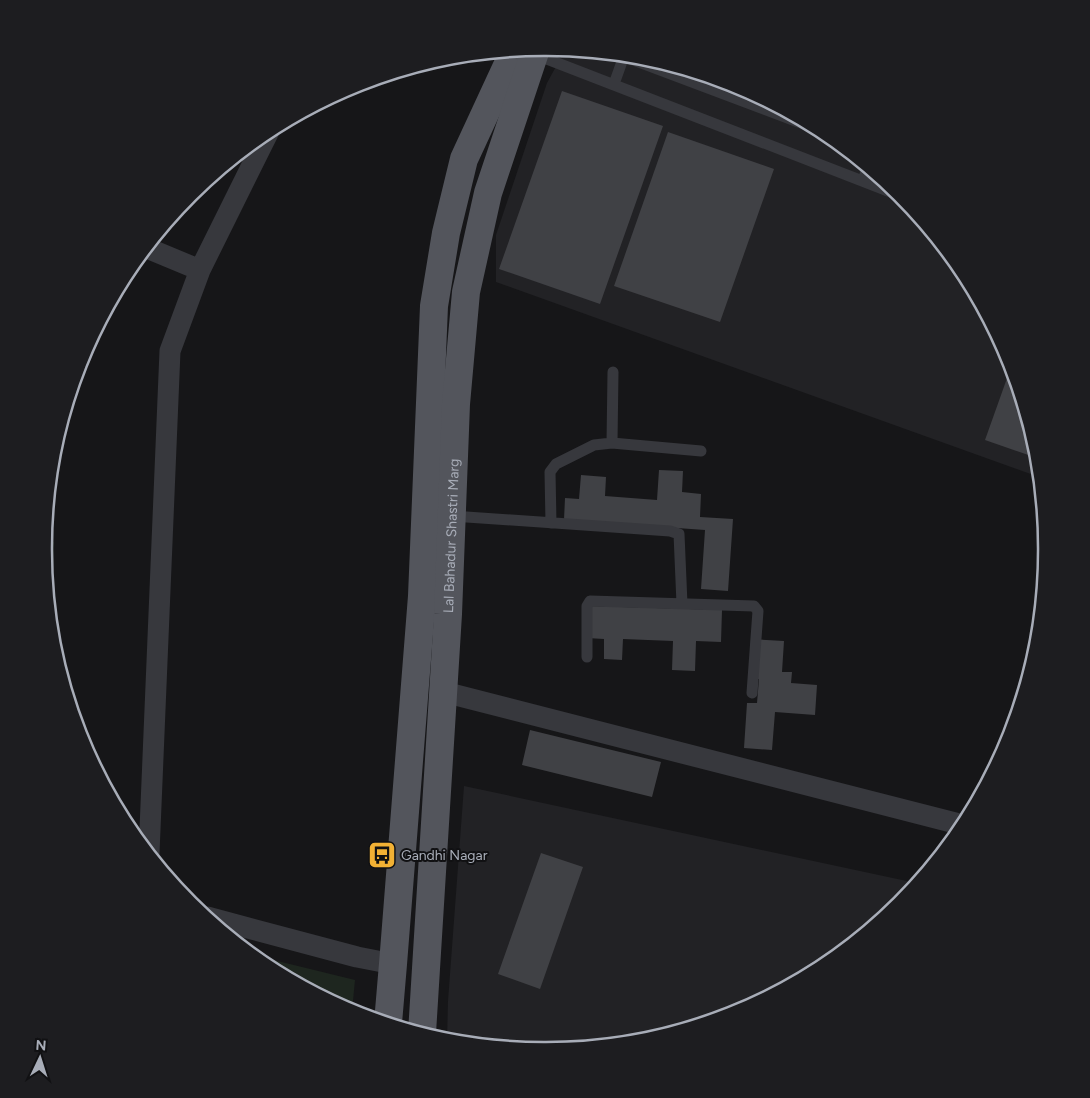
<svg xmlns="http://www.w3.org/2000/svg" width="1090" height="1098" viewBox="0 0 1090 1098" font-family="Figtree,sans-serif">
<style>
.built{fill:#222225}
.green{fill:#1e261f}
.building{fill:#404145}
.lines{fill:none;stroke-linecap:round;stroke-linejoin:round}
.service{stroke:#37383d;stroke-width:11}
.minor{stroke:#37383d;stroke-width:21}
.primary{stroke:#53555c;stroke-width:28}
.labels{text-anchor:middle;stroke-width:4;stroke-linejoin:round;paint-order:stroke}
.street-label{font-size:14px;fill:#a8adb8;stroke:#111113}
.poi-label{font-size:14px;fill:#a8adb8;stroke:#111113;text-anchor:start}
.rim{fill:none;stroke:#a8adb8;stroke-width:2.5}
</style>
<rect width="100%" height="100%" fill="#161618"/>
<!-- built -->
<path class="built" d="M565,50L643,57L737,86L824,132L900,195L962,271L1008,357L1037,451L1039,477L496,282V235L547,83Z
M464,786L916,883L899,904L823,966L737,1012L642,1041L545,1050L447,1041L448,1001Z"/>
<!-- green -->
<path class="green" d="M44,542H54L51,618L44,549Z
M253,955L355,980L352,1011L266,966Z"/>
<!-- building -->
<path class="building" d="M562,91L663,126L600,304L499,269Z
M668,132L774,169L720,322L614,286Z
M1011,367L1037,451V458L985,440Z
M659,470L683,471L682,492L701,494L700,517L733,519L728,591L701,589L705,530L564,520L565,498L579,499L581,475L606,477L605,496L657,500Z
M588,606L722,610L721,642L696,641L695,671L672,670L673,641L623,639L622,660L604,659V639L587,638Z
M751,639L784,641L782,672H792L791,683L817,685L815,715L775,712L772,750L744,748L747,703H757L759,679H749Z
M530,730L661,762L652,797L522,765Z
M541,853L583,867L540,989L498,974Z
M520,1043L557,1048V1049L545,1050L520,1048Z"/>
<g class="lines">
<!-- service -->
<path class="service" d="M534,54L901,196
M623,56L817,129
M614,84L624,56
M863,181L867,168
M612,443L701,451
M452,516L670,531L679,534L682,604
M551,523L550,472L556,464L594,445L612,443L613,372
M587,657V606L590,601L754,606L758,611L752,693"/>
<!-- minor -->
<path class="minor" d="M147,248L200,270
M444,692L963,825
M149,853L170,351L200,270L269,131
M207,917L357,957L393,964"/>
<!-- primary -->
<g class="primary">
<path d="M388,1023L393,964L422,596L434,306L446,233L464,159L514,51"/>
<path id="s1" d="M422,1033L448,614L456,404L466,292L488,193L536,49"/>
</g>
</g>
<!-- icons -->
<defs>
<g id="bus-square" transform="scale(1.4375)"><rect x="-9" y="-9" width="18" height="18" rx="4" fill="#f2b134" stroke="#111113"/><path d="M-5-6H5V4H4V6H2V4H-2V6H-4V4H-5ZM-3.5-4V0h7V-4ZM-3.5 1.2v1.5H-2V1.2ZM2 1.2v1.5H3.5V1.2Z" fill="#111"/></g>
</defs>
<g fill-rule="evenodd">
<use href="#bus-square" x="382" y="855"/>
</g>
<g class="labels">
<!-- street labels -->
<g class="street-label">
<text dy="5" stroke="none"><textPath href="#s1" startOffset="498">Lal Bahadur Shastri Marg</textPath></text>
</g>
<!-- poi labels -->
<g class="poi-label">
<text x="401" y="860">Gandhi Nagar</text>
</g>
</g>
<!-- crop -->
<path d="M0 0H1090V1098H0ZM544 56H546A492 492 0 0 1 1038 548V550A492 492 0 0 1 546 1042H544A492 492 0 0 1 52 550V548A492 492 0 0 1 544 56Z" fill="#1d1d20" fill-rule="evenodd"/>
<path class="rim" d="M544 56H546A492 492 0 0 1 1038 548V550A492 492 0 0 1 546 1042H544A492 492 0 0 1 52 550V548A492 492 0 0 1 544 56Z"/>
<!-- north arrow -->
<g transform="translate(40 1058) rotate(4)" stroke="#111113" stroke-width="4" paint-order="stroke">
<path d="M0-4L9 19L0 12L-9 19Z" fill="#a8adb8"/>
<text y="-8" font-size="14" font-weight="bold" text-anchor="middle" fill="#a8adb8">N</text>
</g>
</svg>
